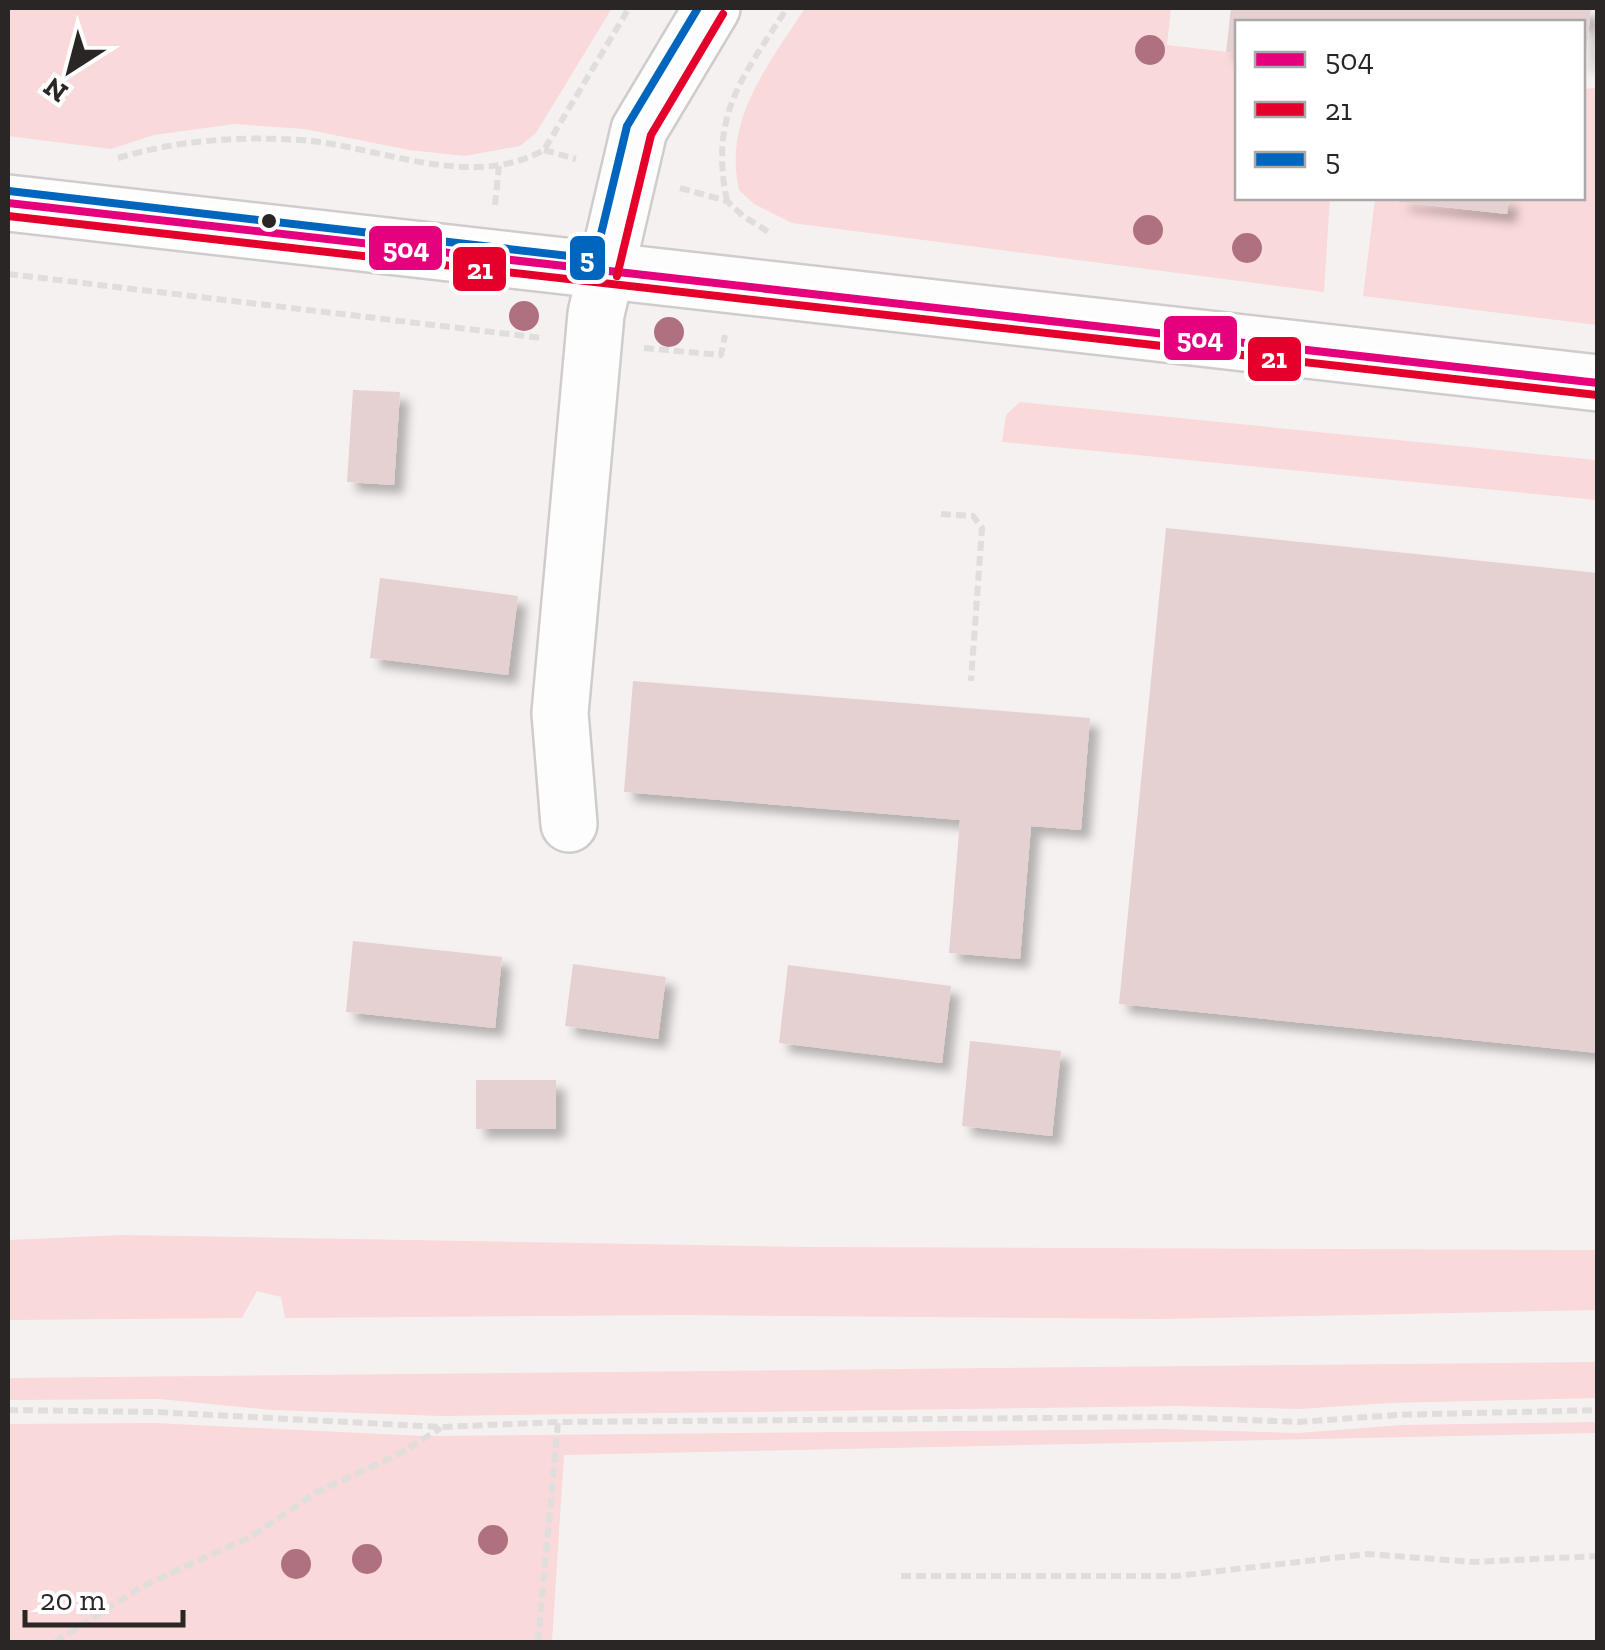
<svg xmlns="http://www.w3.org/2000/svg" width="1605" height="1650" viewBox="0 0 1605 1650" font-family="'Zilla Slab',serif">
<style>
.green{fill:#f9d9da}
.building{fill:#e5d1d2;filter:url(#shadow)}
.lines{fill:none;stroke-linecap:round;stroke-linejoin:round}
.minor-casing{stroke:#d0cccc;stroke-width:60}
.major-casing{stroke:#d0cccc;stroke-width:60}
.path{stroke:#e0dddd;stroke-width:6;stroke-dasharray:10 5;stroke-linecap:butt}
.minor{stroke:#fefdfd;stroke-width:55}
.major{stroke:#fefdfd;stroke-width:55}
.bus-1-casing{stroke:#fff;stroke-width:15}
.bus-2-casing{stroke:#fff;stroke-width:15}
.bus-3-casing{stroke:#fff;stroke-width:15}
.bus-1{stroke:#e5007d;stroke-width:8}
.bus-2{stroke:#e4002b;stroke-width:8}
.bus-3{stroke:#0065bd;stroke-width:8}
.tree{fill:#af7180}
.bus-dot{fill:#2a2626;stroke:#fff;stroke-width:4}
.line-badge{stroke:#fff;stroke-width:4}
.badge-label{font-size:28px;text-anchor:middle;font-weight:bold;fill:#fff}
</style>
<defs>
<filter id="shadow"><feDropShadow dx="9" dy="9" stdDeviation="5" flood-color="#0004"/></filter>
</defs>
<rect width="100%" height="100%" fill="#f6f1f1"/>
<!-- green -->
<path class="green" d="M8,8H612L536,133L520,146L465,156L409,150L304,129L235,124L154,135L111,149L8,136Z
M805,8H1171L1167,45L1237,53L1238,198H1330L1324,292L792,223L754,204L739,190C723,119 769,64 805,8Z
M1597,88V325L1363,296L1375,199L1506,214L1509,198H1582L1583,89Z
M1020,402L1597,460V500L1002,442L1006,415Z
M122,1235L805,1247L1597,1250V1310L1158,1319L683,1315L285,1318L281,1297L257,1291L242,1318L8,1320V1240Z
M1597,1362V1398L1390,1403L1300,1409L1178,1406L442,1416L271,1410L159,1399L8,1400V1378Z
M1597,1422V1433L564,1455L552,1642H8V1424L155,1423L423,1436L1164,1429L1298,1433L1402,1425Z"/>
<!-- building -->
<path class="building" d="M1231,8H1591L1585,65H1582V22H1238V53L1226,52Z
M1400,198H1509L1507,214L1399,202Z
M353,390L400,392L394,485L347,482Z
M1166,528L1598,573V1053L1119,1004Z
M380,578L518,596L508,675L370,658Z
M633,681L1090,718L1081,830L1031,826L1020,959L949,953L960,820L624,792Z
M353,941L502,957L495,1028L346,1012Z
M573,964L666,977L658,1039L565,1026Z
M788,965L951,986L942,1063L779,1043Z
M970,1041L1061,1051L1052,1136L962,1126Z
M476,1080H556V1129H476Z"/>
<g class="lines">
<!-- minor casing -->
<g class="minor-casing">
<path id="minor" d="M569,824L560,713L596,314L639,130L712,8"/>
</g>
<!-- major casing -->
<g class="major-casing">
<path id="major" d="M8,203L1598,383"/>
</g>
<!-- path -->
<path class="path" d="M544,150L576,159
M118,158C179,140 238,136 301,140C379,146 470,191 544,150L629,8
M680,188L727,201L743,216L770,233
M727,201C709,114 743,77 787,8
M495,205L499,166
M8,274L542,338
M644,348L721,355L725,335
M941,514L973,516L982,528L971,681
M8,1410L156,1412L442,1427L558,1422L1174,1417L1298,1422L1396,1415L1598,1410
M901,1576H1176L1368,1554L1474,1562L1598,1556
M55,1642L143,1586L252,1536L317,1492L397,1455L441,1428
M538,1642L558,1422"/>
<!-- minor -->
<use href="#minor" class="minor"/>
<!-- major -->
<use href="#major" class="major"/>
<!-- bus-1 casing -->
<g class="bus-1-casing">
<path id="bus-1" d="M8,203L1598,383"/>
</g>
<!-- bus-2 casing -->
<g class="bus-2-casing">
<path id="bus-2" d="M8,216L1597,395
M617,276L651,135L723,14"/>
</g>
<!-- bus-3 casing -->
<g class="bus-3-casing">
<path id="bus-3" d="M9,191L595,259L627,126L698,8"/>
</g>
<!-- bus-1 -->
<use href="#bus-1" class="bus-1"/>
<!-- bus-2 -->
<use href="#bus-2" class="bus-2"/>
<!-- bus-3 -->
<use href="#bus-3" class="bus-3"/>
</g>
<!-- trees -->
<g class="tree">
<circle cx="1150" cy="50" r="15"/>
<circle cx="1148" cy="230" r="15"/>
<circle cx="1247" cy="248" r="15"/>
<circle cx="524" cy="316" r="15"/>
<circle cx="669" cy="332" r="15"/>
<circle cx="493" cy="1540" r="15"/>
<circle cx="367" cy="1559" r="15"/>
<circle cx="296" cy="1564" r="15"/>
</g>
<!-- markers -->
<circle class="bus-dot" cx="269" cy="221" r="9"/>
<g class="line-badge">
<rect x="367" y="224" width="77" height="48" rx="10" fill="#e5007d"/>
<rect x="568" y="234" width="39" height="48" rx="10" fill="#0065bd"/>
<rect x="451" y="245" width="57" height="48" rx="10" fill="#e4002b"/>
<rect x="1162" y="314" width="77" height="48" rx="10" fill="#e5007d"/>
<rect x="1246" y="335" width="57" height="48" rx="10" fill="#e4002b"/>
</g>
<g class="badge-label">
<text x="406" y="258">504</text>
<text x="587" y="268">5</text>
<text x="480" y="279">21</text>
<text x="1200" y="348">504</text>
<text x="1274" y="368">21</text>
</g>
<!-- border -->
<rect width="1605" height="1650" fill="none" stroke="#2a2626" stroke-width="20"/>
<!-- legend -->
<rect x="1235" y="20" width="350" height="180" fill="#ffffff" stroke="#aaa8a8" stroke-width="2.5"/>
<rect x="1255" y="52" width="50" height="15" fill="#e5007d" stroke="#aaa8a8" stroke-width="2.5"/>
<text x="1325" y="70" font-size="30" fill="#2a2626">504</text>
<rect x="1255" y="102" width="50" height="15" fill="#e4002b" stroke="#aaa8a8" stroke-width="2.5"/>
<text x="1325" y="120" font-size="30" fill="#2a2626">21</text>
<rect x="1255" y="152" width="50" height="15" fill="#0065bd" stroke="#aaa8a8" stroke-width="2.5"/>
<text x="1325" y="170" font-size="30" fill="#2a2626">5</text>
<!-- north arrow -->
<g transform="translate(70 70) rotate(216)" stroke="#ffffff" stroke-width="8" paint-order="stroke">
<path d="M0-8L18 38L0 25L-18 38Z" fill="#2a2626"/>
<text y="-15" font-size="28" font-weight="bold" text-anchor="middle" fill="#2a2626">N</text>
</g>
<!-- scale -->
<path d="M25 1610v15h158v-15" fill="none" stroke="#2a2626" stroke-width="5"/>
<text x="40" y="1610" font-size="30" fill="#2a2626" stroke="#ffffff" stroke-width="8" paint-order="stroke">20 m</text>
</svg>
